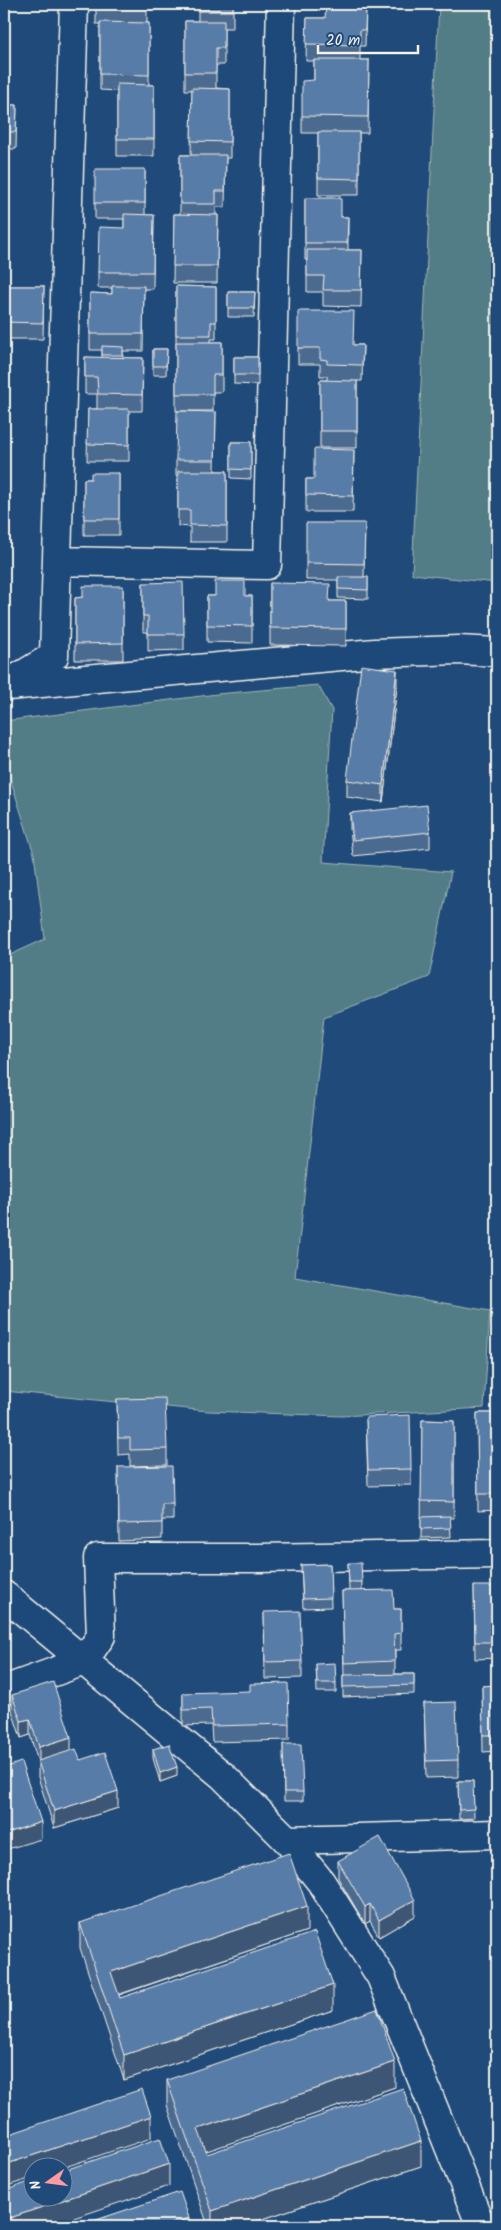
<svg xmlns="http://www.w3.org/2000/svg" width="501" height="2230" viewBox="0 0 501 2230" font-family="Kalam,sans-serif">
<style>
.green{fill:#527d86;stroke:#a3b7b7}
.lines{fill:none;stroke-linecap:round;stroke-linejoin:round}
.minor-casing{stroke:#f4f1e8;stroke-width:31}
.minor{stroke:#1f4a7a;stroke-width:28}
.wall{fill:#4c6a90;stroke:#f4f1e8}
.shaded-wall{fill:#3e5676;stroke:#f4f1e8}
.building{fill:#587ba8;stroke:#f4f1e8}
</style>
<rect width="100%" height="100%" fill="#1f4a7a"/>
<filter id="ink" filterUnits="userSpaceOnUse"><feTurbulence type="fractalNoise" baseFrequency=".02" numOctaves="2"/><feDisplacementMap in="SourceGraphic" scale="10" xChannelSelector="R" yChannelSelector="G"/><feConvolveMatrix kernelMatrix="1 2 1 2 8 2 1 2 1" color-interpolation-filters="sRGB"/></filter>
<g filter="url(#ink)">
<!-- green -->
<path class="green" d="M439,4H497V583L412,574Z
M318,685L332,710L323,862L451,872L429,977L324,1017L295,1277L490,1311L484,1408L341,1416L208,1411L4,1391V955H10L45,939L34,854L11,781L4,721L217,694Z"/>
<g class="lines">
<!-- minor casing -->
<g class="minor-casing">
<path id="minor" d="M57,561L267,565L281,4
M4,686L54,656L74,4
M8,686L375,653L458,650L497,652
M4,1595L223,1776L287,1840L321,1882L381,1977L481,2226
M4,1690L84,1661L101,1636L98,1558H258L497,1554
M287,1840L497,1834"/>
</g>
<!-- minor -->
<use href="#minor" class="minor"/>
</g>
<!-- wall -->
<path class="wall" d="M4,4H28V5H4Z
M96,4H147V23H149V85H154V156H117V91L100,90V24H96Z
M233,4V28H224V65H216V88L230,89V158H226L225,207H216V215H218L217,283H173L174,214H180V155H191L192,90H185V21H198V11Z
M310,4H358V6H310Z
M366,7L365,46H360V60H369L368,133H359V195H318V133H302V116L314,80V61H306L307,18H325Z
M4,105H17L16,149H4V172Z
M145,169V215H154L153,289H144L143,351H123V358H143L142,411H129V461H87L88,409H97V394H85V357L102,358V350H90V293L112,294V288H98V272L124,228V219H95V203Z
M305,198L341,217H348V250H362L361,307L323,306V292H307V260H305Z
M4,286H44L43,339H4Z
M176,286L216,287V339H211V342H222V392H213V411H176Z
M228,292H255L254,317H228Z
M353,345H363L362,381H357V448H320V380H327V376H320V364H298V348Z
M153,349H167L166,375H153Z
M234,357H258V385L234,384Z
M216,412L215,471H227V542H190V527L178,526V476H176V460Z
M231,442H251V479L231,478Z
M354,450L353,512H306V479H314Z
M119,473V535H84V479H91Z
M365,523L364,577H368V599L338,598V580H306V563Z
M143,583L184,634V650L148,651V632H143Z
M270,583L330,601H346V646L270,645Z
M123,586V660H75V598L83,597Z
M207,596H252V643L207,642Z
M397,686L383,802L347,797V780Z
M350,813L430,832V848L353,856L350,829Z
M117,1399L167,1449V1465L130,1466V1454L118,1455Z
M477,1413H497V1510L478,1511Z
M366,1417L411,1469V1485L368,1486Z
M422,1420L454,1421V1518H450L451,1537L421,1538Z
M118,1467L173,1504V1520H162V1539L119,1541Z
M348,1563L362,1582V1591L394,1609H401V1650H395V1674H414V1694L343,1697V1675H344L342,1591H349Z
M330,1564L331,1607L303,1608L301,1565Z
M474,1586L493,1596H497V1658L475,1659Z
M264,1612L302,1661V1678L265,1679Z
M316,1664L336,1683V1692H317Z
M497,1685V1751L483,1752L482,1686Z
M183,1693L289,1724V1740L212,1742L211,1725L183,1726Z
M12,1695L71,1750L80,1760L118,1808L54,1828L38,1777V1762L30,1735L21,1738L12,1711Z
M424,1703L458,1760V1777L426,1778Z
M283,1744L303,1792V1801H284Z
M153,1749L177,1776L160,1782L153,1758Z
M458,1781H473L474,1818L459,1819Z
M338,1861L415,1916L379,1937L370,1921L365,1924L338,1878Z
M80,1923L307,1931L119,1995L120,1998L333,2010L124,2080L80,1948Z
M167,2080L395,2087L206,2151L207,2154L421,2166L242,2226H208L167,2105Z"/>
<!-- shaded-wall -->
<path class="shaded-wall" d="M397,670V686L383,802V785Z
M30,1719V1735L21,1738V1721Z
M71,1737V1754L39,1764V1747Z
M177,1767V1776L160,1782V1773Z
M118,1791V1808L54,1828V1811Z
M41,1822V1839L4,1850V1834Z
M415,1900V1916L379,1937V1920Z
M370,1904V1921L365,1924V1907Z
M307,1906V1931L111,1997V1972Z
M333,1985V2010L124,2080V2055Z
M395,2062V2087L198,2154V2129Z
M151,2116V2138L62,2168H32V2178L4,2187V2165Z
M421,2141V2166L242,2226H212V2211Z
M169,2164V2186L50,2226H4V2220Z
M189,2218V2226H165Z"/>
<!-- building -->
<path class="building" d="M96,4H147V8L96,7Z
M198,4H233V11H198Z
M326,7H366L365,30H360V45L306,44L307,18H325Z
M185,21H224V48H216V73H185Z
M100,22L149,23V75L100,74Z
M314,60H369L368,117L302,116V81L314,80Z
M117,84L154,85V139H117Z
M192,88L230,89V142L191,141Z
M4,105H17L16,132H4V156Z
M318,132H359V179L318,178Z
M180,155H226L225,191H216V204H180Z
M95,169H145V203H95Z
M305,198H341V217H348L347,243H305Z
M124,214L154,215L153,272H98L99,227L124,228Z
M174,214L218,215L217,266H173Z
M307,250H362L361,290H323L324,276H307Z
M4,286H44L43,323L4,322Z
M112,286H144L143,334H90V293L112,294Z
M176,286L216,287V322H211V335H176Z
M228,292H255L254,308H228Z
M298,311H354L353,345H363L362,365L327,364V360L320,359V348H298Z
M176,342H222V375H213V394H176Z
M102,346L123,347V355H102Z
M153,349H167L166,366H153Z
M85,357L143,358L142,395L98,394L97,377H85Z
M234,357H258V375H234Z
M320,380L357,381V431H320Z
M88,409H129V445L87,444Z
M177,411L216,412L215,460H176Z
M231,442H251V470L231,469Z
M314,449L354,450L353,496L306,495V479H314Z
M178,471H227V526L190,525V510H178Z
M91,473H119V519H84V479H91Z
M306,523H365L364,564L306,563Z
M338,577H368V590L338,589Z
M215,581H245V596H252V626L207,625V596H215Z
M183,582L184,634H148V616H143V583Z
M270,583L330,584L329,601H346V629L270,628Z
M83,586H123V643L75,644V598L83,597Z
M361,665L397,670L383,785L347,780Z
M427,805L430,832L353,840L350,813Z
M165,1398L167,1449L130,1450V1438H118L117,1399Z
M477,1413H497V1494H478Z
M410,1415L411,1469L368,1470L366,1417Z
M422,1420L454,1421V1502L421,1501Z
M172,1466L173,1504H162V1523L119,1524L118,1467Z
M450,1516L451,1528L421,1529V1517Z
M348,1563H361L362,1582H349Z
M330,1564L331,1598L303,1599L301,1565Z
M474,1586H492L493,1596H497V1642H475Z
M393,1590L394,1609H401V1633L394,1634L395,1661L344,1663L342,1591Z
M300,1611L302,1661L265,1662L264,1612Z
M335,1663L336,1683H317L316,1664Z
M414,1674V1685L343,1687V1675Z
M53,1682L71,1737L39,1747L30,1719L21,1721L12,1695Z
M288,1683L289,1724L212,1726L211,1709L183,1710V1693L250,1691V1684Z
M497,1685V1735H483L482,1686Z
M456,1702L458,1760L426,1761L424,1703Z
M169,1744L177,1767L160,1773L153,1749Z
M283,1744H301L303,1792H284Z
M76,1749L80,1760L105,1752L118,1791L54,1811L38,1761Z
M21,1762L41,1822L4,1834V1768Z
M458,1781H473L474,1809L459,1810Z
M380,1837L415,1900L379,1920L370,1904L365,1907L338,1861Z
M289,1853L307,1906L111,1972L120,1998L315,1932L333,1985L124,2055L80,1923Z
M377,2009L395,2062L198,2129L207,2154L403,2088L421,2141L212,2211L167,2080Z
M142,2089L151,2116L4,2165V2136Z
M160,2138L169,2164L4,2220V2191L32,2181V2198H62V2171Z
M180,2192L189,2218L165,2226H78Z"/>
</g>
<!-- margin -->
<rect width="501" height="2230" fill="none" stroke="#1f4a7a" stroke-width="20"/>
<rect x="10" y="10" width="481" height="2210" fill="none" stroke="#f4f1e8" stroke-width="2" filter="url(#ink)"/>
<!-- north arrow -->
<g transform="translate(48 2182) rotate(256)"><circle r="24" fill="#1f4a7a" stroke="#748da6"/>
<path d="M0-4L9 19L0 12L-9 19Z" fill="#ff9aa2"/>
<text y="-8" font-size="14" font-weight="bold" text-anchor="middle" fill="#f4f1e8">N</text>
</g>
<!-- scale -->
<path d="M318 45v8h100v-8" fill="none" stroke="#f4f1e8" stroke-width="2.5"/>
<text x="326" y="45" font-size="15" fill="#f4f1e8" stroke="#1f4a7a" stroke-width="4" paint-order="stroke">20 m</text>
</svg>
